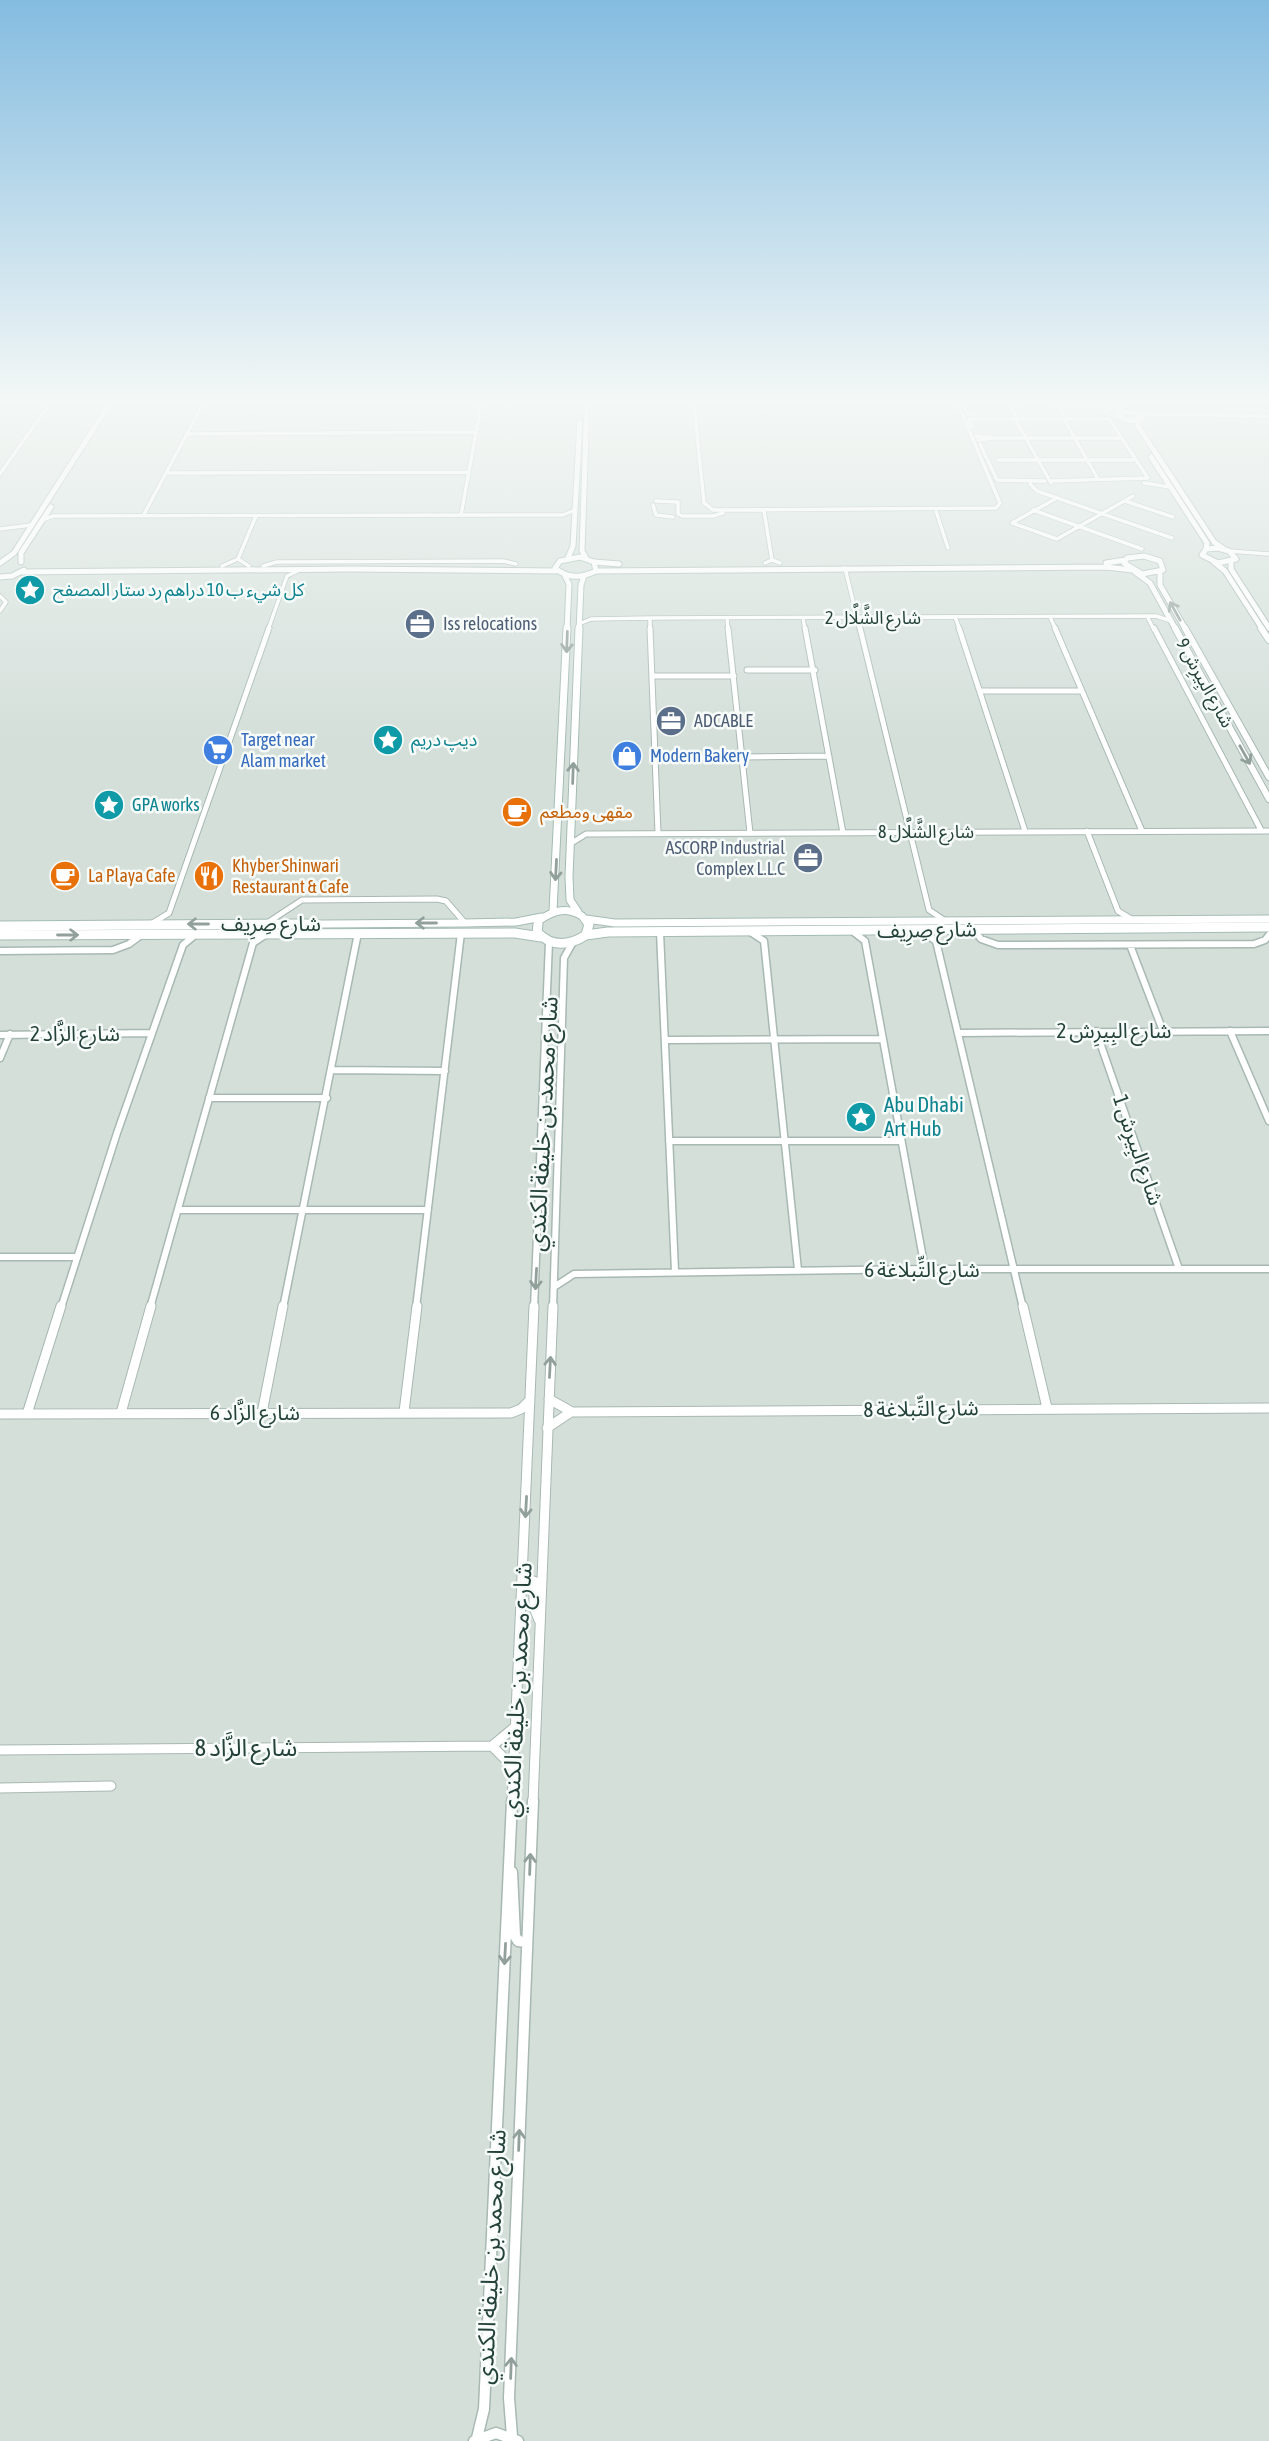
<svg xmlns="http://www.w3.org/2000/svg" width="1269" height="2441" viewBox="0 0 1269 2441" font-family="'Asap Condensed','Noto Sans Arabic',sans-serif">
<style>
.built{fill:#d4dfda}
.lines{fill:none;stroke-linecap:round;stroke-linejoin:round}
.minor-far4-casing{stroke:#a8b8b2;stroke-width:5}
.minor-far3-casing{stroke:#a8b8b2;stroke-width:7}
.minor-far2-casing{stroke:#a8b8b2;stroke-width:9}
.minor-far1-casing{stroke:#a8b8b2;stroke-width:11}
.minor-casing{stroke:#a8b8b2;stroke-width:13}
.tertiary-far1-casing{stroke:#a8b8b2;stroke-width:7}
.tertiary-casing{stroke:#a8b8b2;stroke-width:8}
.secondary-far2-casing{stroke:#a4bbb3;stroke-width:7}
.secondary-far1-casing{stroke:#a4bbb3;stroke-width:9}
.secondary-casing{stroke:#a4bbb3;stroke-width:11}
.minor-far4{stroke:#fff;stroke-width:3.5}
.minor-far3{stroke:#fff;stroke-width:5}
.minor-far2{stroke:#fff;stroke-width:6}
.minor-far1{stroke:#fff;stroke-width:9}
.minor{stroke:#fff;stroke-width:10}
.tertiary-far1{stroke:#fff;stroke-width:5}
.tertiary{stroke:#fff;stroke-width:6}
.secondary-far2{stroke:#fff;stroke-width:5}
.secondary-far1{stroke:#fff;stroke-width:7}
.secondary{stroke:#fff;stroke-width:9}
.oneway{stroke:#92a09c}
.labels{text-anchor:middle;stroke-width:5;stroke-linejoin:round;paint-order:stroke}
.far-culture-label{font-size:18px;fill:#0d838f;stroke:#f7fbf9;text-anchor:start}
.far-street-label{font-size:18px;fill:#24423a;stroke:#f7fbf9}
.far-service-label{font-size:18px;fill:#4e5e75;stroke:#f7fbf9;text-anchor:start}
.far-shop-label{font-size:18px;fill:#366cbe;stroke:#f7fbf9;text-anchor:start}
.far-food-label{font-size:18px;fill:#c56008;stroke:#f7fbf9;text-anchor:start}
.street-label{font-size:21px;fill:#24423a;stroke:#f7fbf9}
.culture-label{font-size:21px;fill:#0d838f;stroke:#f7fbf9;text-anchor:start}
.near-street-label{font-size:24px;fill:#24423a;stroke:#f7fbf9}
</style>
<rect width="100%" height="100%" fill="#e6efeb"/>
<!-- built -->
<path class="built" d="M0,400H1269V2441H0Z"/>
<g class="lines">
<!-- minor-far4 casing -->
<g class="minor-far4-casing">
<path id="minor-far4" d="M700,400L694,405L704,503L713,510L996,508L1000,503L958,404L952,400
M961,400L967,413L976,415
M1006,400L1016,417
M1055,400L1065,417
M1098,400L1106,413
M1052,401H1098
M1138,414L1269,416
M1015,419L1051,483
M1064,419L1098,479
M972,427L969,420L972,419H1109L1148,478L1050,481
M187,434L476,432
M976,436L994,438L978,440
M994,438H1122
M980,444L997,480L1045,481
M998,460H1136
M167,473L468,472
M0,474L52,400
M1144,483L1170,487
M1030,484L1037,491L1172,538
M1057,498L1012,523L1057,539L1133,496
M656,501L678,502V514L682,516H713L723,513
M1125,501L1173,517
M653,505L656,515L673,517
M1033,510L1142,549
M764,511L772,560
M936,511L948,548
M461,515L482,400
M143,516L205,400
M42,520L53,516L563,515L575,510
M0,529L31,525
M1229,551L1269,554
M238,559L249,566
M765,563L772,560L780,563
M222,566L238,559L256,516
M263,566L277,562L503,561L516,564
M845,568L860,630
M0,596L6,602L0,611
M1147,616L1154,630
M955,617L960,630
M1050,617L1056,630
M650,618V630
M727,618L728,630
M803,618L805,630
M579,624L591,619L650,618L1156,616L1171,621
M268,630L287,576L300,570"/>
</g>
<!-- minor-far3 casing -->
<g class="minor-far3-casing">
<path id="minor-far3" d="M650,628L658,833
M728,628L750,833
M805,628L843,833
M860,628L929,910L944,920
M959,628L1025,831
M1055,628L1142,831
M1154,628L1261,830
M747,670H815
M652,676H734
M981,691H1081
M655,758L829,756
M1087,831L1118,911L1133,920
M570,844L586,834L1269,831
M267,923L302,900L437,899L446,901L465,923
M151,924L169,913L269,628"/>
</g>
<!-- minor-far2 casing -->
<g class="minor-far2-casing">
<path id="minor-far2" d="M973,929L981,939L998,945L1254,944L1265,940L1269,935
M851,930L865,941L925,1269
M920,930L936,941L1023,1308
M749,931L764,941L798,1270
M660,932L675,1271
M1130,945L1163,1031
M0,951L113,950L129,944L141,935
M1096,1031L1179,1269
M1230,1031L1269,1121
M958,1033L1269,1031
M0,1035L151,1033
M666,1040L882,1039
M0,1058L10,1034
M333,1070L445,1071
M209,1098H327
M669,1141H901
M179,1210H427
M0,1257H77
M554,1287L574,1274L925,1269H1269
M61,1308L117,1133L183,945L195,935
M150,1308L253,943L265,935
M283,1308L358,933
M416,1308L461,933
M534,1308L549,942
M553,1308L564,958L573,942"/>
</g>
<!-- minor-far1 casing -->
<g class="minor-far1-casing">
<path id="minor-far1" d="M1023,1306L1047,1408
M549,1399L572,1412L1269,1408
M404,1412L417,1306
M121,1413L151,1306
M262,1413L283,1306
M0,1414L511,1413L521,1409L530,1400
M27,1414L61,1306
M547,1428L571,1412
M522,1578L534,1581V1608L539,1620
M492,1746L513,1767
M0,1750L492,1746L516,1726
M0,1788L111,1786
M512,1803L534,1306
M533,1803L553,1306"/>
</g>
<!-- minor casing -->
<g class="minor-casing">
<path id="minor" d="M512,1872L515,1936L518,1941L527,1942
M512,2436L509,2398L533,1801
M477,2438L484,2409L512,1801
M474,2441L496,2433L518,2441"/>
</g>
<!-- tertiary-far1 casing -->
<g class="tertiary-far1-casing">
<path id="tertiary-far1" d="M1116,400L1121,412
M1121,412L1136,413L1142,418L1129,421L1117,415Z
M1138,420V426L1214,542L1224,549
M1151,457L1207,543L1206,549
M1218,548L1229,551L1236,559L1218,563L1202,555L1206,549Z
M1144,556L1160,561L1163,570L1142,574L1124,563L1127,558Z
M21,562V553L51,507
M594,562L619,564
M1214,562L1225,571L1263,630
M1231,562V569L1269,628
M0,563L14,553L112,400
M1106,563L1125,560
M596,571L1106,567L1132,570
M21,572L350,569L556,571
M1135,572L1150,583L1176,630
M1160,572V585L1186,630
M0,577L12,576L24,570"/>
</g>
<!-- tertiary casing -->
<g class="tertiary-casing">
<path id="tertiary" d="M1175,628L1269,799
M1185,628L1269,777
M1261,628L1269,640"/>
</g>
<!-- secondary-far2 casing -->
<g class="secondary-far2-casing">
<path id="secondary-far2" d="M580,557L594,562L596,571C581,578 568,579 555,568L560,561Z
M568,558L573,546L580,422
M586,558L582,551L587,400
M565,576L569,584L567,630
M579,630L581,585L584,576"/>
</g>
<!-- secondary-far1 casing -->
<g class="secondary-far1-casing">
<path id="secondary-far1" d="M553,911L567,628
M578,912L570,900L569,877L579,628
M586,919L615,923L1269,919
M35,926L465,923L516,922L542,917
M538,926V921C553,911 565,906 582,916L589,926"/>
</g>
<!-- secondary casing -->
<g class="secondary-casing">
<path id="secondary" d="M538,924L537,932C551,947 569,946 586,935L589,924
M0,926L307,924
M0,935L515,933L541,937
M586,935L608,932L1269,927"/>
</g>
<!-- minor-far4 -->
<use href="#minor-far4" class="minor-far4"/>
<!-- minor-far3 -->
<use href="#minor-far3" class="minor-far3"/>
<!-- minor-far2 -->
<use href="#minor-far2" class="minor-far2"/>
<!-- minor-far1 -->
<use href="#minor-far1" class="minor-far1"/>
<!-- minor -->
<use href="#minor" class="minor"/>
<!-- tertiary-far1 -->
<use href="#tertiary-far1" class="tertiary-far1"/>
<!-- tertiary -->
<use href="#tertiary" class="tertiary"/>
<!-- secondary-far2 -->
<use href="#secondary-far2" class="secondary-far2"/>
<!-- secondary-far1 -->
<use href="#secondary-far1" class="secondary-far1"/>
<!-- secondary -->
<use href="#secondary" class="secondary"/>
</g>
<!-- one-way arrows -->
<defs><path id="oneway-shaft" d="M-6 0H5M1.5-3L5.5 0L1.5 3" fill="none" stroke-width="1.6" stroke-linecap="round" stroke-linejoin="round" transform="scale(1.75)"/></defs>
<g class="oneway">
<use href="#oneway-shaft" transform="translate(1175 611) rotate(-119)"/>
<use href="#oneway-shaft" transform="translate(567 642) rotate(92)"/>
<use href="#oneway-shaft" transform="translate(1245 755) rotate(61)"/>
<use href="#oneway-shaft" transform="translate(573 773) rotate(-88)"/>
<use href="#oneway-shaft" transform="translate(556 870) rotate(93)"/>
<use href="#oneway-shaft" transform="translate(426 923) rotate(180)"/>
<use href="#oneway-shaft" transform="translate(198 924) rotate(180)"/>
<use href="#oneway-shaft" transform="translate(68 935)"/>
<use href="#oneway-shaft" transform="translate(536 1279) rotate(93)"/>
<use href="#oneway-shaft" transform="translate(550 1367) rotate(-87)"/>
<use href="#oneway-shaft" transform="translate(526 1507) rotate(93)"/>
<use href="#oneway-shaft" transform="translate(530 1864) rotate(-88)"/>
<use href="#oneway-shaft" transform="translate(505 1954) rotate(93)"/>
<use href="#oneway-shaft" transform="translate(519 2140) rotate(-88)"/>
<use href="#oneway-shaft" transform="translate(511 2368) rotate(-88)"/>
</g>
<!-- sky -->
<linearGradient id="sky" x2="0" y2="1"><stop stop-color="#84bce0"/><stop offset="0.54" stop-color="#f4f8f6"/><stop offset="1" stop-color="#f4f8f6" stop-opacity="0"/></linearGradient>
<rect width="1269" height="742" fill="url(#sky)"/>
<!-- icons -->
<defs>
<g id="sight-disc" transform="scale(1.575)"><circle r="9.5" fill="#0f9aa8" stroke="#f7fbf9"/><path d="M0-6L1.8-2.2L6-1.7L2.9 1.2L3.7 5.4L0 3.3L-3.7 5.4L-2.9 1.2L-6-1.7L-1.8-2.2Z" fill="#fff"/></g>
<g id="office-disc" transform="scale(1.575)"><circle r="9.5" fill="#5c6f8a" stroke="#f7fbf9"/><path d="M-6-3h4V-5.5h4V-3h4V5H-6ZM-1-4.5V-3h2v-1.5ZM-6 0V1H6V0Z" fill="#fff"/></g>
<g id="supermarket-disc" transform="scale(1.575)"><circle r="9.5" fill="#3f7fe0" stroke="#f7fbf9"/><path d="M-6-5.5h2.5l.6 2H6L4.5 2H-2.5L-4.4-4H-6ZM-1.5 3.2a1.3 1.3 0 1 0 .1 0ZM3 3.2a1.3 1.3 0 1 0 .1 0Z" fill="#fff"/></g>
<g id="shop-disc" transform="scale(1.575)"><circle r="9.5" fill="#3f7fe0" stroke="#f7fbf9"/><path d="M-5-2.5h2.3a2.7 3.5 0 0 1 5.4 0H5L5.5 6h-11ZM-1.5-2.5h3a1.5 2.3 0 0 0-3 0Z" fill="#fff"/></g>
<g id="cafe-disc" transform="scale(1.575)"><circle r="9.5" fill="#e8710a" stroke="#f7fbf9"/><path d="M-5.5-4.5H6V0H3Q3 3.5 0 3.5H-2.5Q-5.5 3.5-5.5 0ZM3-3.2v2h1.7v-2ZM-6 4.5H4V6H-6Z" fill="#fff"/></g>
<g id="restaurant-disc" transform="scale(1.575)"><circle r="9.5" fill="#e8710a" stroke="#f7fbf9"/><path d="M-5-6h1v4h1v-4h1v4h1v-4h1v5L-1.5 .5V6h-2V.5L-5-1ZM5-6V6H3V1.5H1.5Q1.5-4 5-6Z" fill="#fff"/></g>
</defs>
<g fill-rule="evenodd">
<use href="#sight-disc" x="30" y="590"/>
<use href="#office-disc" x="420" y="624"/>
<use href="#office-disc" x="671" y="721"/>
<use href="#sight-disc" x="388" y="740"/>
<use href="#supermarket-disc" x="218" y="750"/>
<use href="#shop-disc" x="627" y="756"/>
<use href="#sight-disc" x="109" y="805"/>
<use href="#cafe-disc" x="517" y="812"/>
<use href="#office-disc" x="808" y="858"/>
<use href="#cafe-disc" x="65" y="876"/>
<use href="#restaurant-disc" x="209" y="876"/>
<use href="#sight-disc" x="861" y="1117"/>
</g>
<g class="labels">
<!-- far-culture labels -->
<g class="far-culture-label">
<text x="53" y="596">كل شيء ب 10 دراهم رد ستار المصفح</text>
<text x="411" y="746">دیپ دریم</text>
<text x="132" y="811">GPA works</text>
</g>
<!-- far-street labels -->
<g class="far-street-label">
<text x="873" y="624">شارع الشَّلَّال 2</text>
<text transform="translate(1205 683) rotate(61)" y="6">شارع البِيرِش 9</text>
<text x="926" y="838">شارع الشَّلَّال 8</text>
</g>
<!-- far-service labels -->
<g class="far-service-label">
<text x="443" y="630">Iss relocations</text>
<text x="694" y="727">ADCABLE</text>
<text x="785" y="854" text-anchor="end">ASCORP Industrial<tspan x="785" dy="21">Complex L.L.C</tspan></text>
</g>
<!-- far-shop labels -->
<g class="far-shop-label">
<text x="241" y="746">Target near<tspan x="241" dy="21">Alam market</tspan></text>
<text x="650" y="762">Modern Bakery</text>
</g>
<!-- far-food labels -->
<g class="far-food-label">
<text x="540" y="818">مقهى ومطعم</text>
<text x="232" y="872">Khyber Shinwari<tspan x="232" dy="21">Restaurant &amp; Cafe</tspan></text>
<text x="88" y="882">La Playa Cafe</text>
</g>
<!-- street labels -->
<g class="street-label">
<text x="271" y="931">شارع صِرِيف</text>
<text transform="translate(927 930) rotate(-1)" y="7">شارع صِرِيف</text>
<text x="1114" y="1038">شارع البِيرِش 2</text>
<text x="75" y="1041">شارع الزَّاد 2</text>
<text transform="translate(1138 1150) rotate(71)" y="7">شارع البِيرِش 1</text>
<text x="922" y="1277">شارع التِّبلاغة 6</text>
<text transform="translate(921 1409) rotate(-1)" y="7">شارع التِّبلاغة 8</text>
<text x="255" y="1420">شارع الزَّاد 6</text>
</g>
<!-- culture labels -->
<g class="culture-label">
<text x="884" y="1112">Abu Dhabi<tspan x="884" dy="24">Art Hub</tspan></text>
</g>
<!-- near-street labels -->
<g class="near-street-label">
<text transform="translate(543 1124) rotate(-87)" y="8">شارع محمد بن خليفة الكندي</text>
<text transform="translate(517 1690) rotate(-87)" y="8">شارع محمد بن خليفة الكندي</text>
<text x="246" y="1756">شارع الزَّاد 8</text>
<text transform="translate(491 2257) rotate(-87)" y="8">شارع محمد بن خليفة الكندي</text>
</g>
</g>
</svg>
